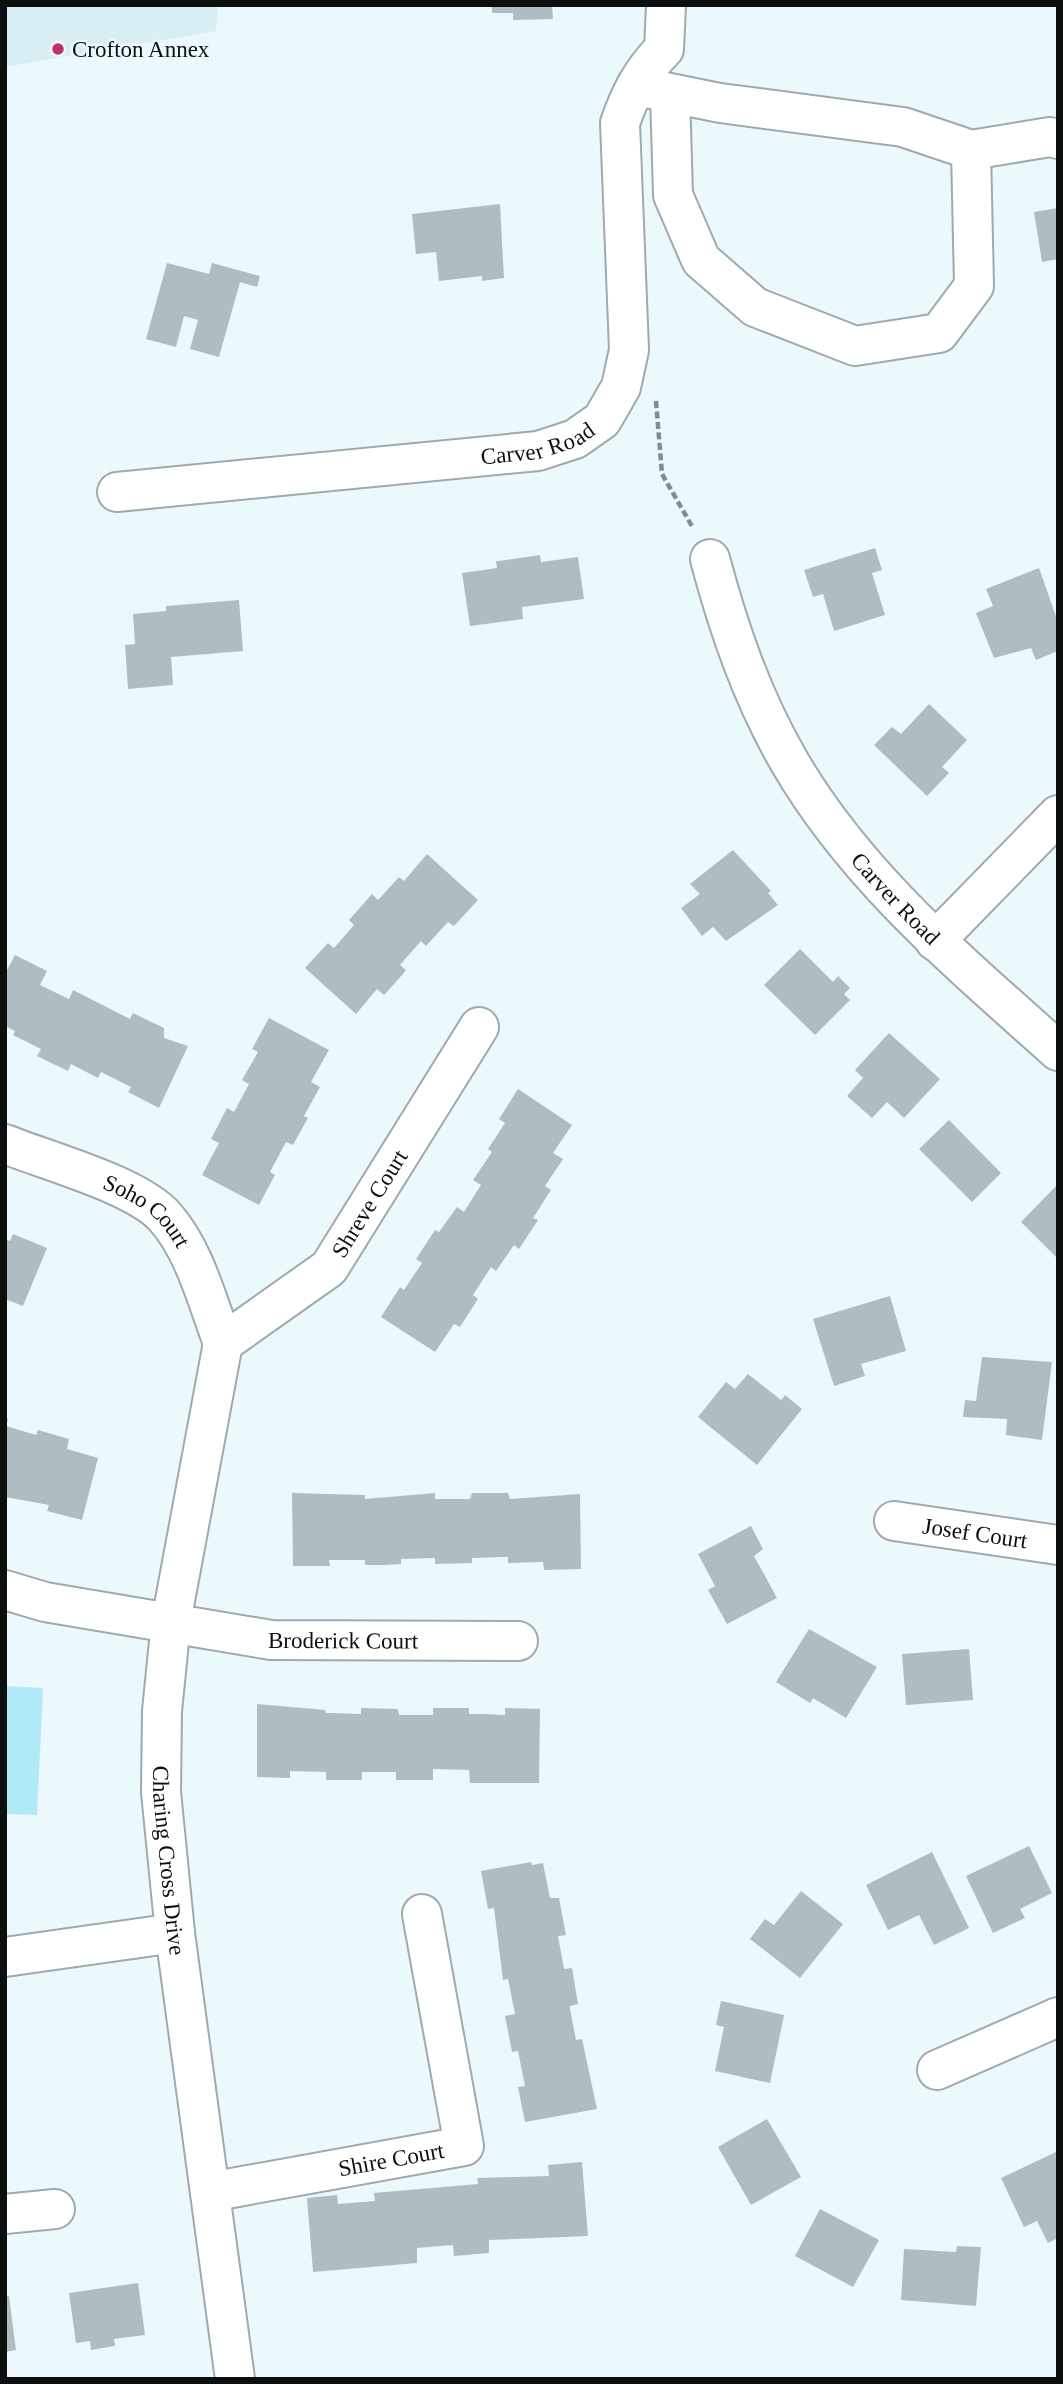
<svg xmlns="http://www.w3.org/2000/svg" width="1063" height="2384" viewBox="0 0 1063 2384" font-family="'Times New Roman',serif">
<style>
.built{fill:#d8eef3}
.green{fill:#b0e9f7}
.building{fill:#b0bdc0}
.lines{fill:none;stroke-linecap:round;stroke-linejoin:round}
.minor-casing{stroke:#9eaaad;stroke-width:42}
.path{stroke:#828c8e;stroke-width:4.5;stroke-dasharray:7 3.5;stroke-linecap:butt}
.minor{stroke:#fff;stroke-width:38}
.poi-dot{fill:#be3164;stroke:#ebf9fc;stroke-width:2.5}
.labels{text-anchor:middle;stroke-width:5;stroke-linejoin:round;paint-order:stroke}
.poi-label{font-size:23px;fill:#0b0f10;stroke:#ebf9fc;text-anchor:start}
.street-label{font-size:23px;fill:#0b0f10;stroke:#ebf9fc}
</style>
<rect width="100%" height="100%" fill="#ebf9fc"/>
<!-- built -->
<path class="built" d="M5,5H218L216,31L5,67Z"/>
<!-- green -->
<path class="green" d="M5,1686L43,1688L37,1815L5,1814Z"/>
<!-- building -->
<path class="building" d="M492,5H552L553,19L513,20V13H492Z
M500,204L504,278L482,281V276L439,281L436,252L416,254L412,214Z
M1058,208V259L1042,262L1034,212Z
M167,263L209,274L212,263L260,276L257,287L240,282L219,357L190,349L198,320L184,316L176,347L146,339Z
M875,548L882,570L872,573L885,615L834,631L823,594L813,597L804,570Z
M540,555L541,562L578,557L584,599L522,607L523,619L470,626L462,573L497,568L496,561H499Z
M1039,568L1058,622V651L1036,660L1031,648L994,658L976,613L993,606L986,589Z
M239,600L243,651L171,657L173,685L128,689L125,645L135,644L133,614L166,611V606Z
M929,704L967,740L942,767L949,773L927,796L874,745L892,727L901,734Z
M733,850L771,891L768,893L778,905L726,941L713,927L702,936L681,908L700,894L690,884Z
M427,854L478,900L454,926L448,922L426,946L421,941L400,965L406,970L403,974L384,995L377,989L356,1014L305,968L328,943L334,948L354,925L349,920L372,894L378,900L399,877L404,881Z
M800,949L833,982L838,976L850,988L844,994L850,1000L815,1035L764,985Z
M15,955L47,971L40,985L69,999L73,990L130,1019L133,1013L164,1028V1038L188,1046L159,1108L128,1092L131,1087L101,1072L98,1078L71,1064L68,1071L37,1056L41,1049L13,1035L15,1031L5,1026V974Z
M269,1018L329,1050L311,1082L320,1087L304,1116L308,1118L293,1145L286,1142L270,1172L275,1175L259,1205L202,1175L219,1143L211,1139L227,1108L234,1112L249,1084L242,1080L258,1052L252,1049Z
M889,1033L940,1079L904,1118L887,1102L872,1118L847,1096L863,1078L855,1070Z
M518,1089L572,1125L553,1153L563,1159L545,1186L551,1190L533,1218L538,1220L519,1249L514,1245L496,1271L491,1267L473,1295L478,1299L460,1327L454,1324L435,1352L381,1317L400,1287L404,1290L422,1263L416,1259L435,1230L439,1232L457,1207L464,1212L481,1185L473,1180L492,1152L488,1149L505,1123L499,1119Z
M949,1120L1001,1173L972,1202L919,1149Z
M1058,1184V1259L1021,1222Z
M13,1234L47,1248L23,1306L5,1299V1239L10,1241Z
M890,1296L906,1351L861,1364L865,1376L834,1386L813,1319Z
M982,1357L1052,1362L1042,1440L1006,1435L1007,1419L963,1417L965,1400L976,1401Z
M748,1374L781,1400L785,1395L802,1409L757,1465L698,1417L726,1382L735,1389Z
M5,1418L8,1419L6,1426L36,1435L38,1430L69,1439L67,1449L98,1458L82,1520L47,1511L49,1505L5,1497Z
M292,1493L365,1495V1499L435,1493V1499H470L472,1493H508L510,1499L580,1494L581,1569L544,1570L543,1562L508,1563V1557H501L472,1558V1563L435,1564V1558L401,1559V1564L385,1565H365V1560H329L330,1566H293Z
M751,1526L763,1549L754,1556L777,1598L727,1624L708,1590L715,1586L698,1554Z
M809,1629L877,1667L846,1718L813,1698L810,1703L776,1682Z
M969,1649L973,1700L906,1705L902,1654Z
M257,1704L325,1710L326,1713H331L361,1714V1708L398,1709L399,1715H433V1708H469V1714H484L505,1715V1708L540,1709L539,1783H470L469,1770L433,1769V1780H396V1772H362V1780H326V1772L290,1771V1778L257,1777Z
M1029,1846L1052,1893L1020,1909L1025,1918L993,1933L966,1876Z
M932,1852L969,1928L934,1945L919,1915L888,1930L866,1885Z
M531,1862L532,1865L543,1863L550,1898H559L566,1935L558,1936L564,1969L572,1968L578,2004L570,2006V2009L576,2040L582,2039L597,2109L525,2122L518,2087L525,2086L518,2051L512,2052L505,2016L515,2014L508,1979L503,1980L494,1908L488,1909L481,1871Z
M801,1891L843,1924L800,1978L750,1939L765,1919L774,1925Z
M721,2001L784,2015L770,2083L715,2071L724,2027L716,2025Z
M767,2119L801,2177L751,2205L718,2147Z
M1058,2151V2238L1048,2243L1037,2221L1024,2227L1001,2178Z
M582,2162L588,2236L489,2240V2253L454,2256L453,2245L417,2248V2263L313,2272L307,2198L337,2195L338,2204L375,2201L374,2193L478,2184L477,2178L549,2176L548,2165Z
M820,2209L879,2240L853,2287L795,2256Z
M957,2246L981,2247L976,2306L901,2300L904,2249L956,2252Z
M138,2283L145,2335L114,2339L115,2346L91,2350L90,2341L76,2343L69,2293Z
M9,2296L16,2350L5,2352V2297Z"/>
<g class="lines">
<!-- minor casing -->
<g class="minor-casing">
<g id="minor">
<path d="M636,86L720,103L903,127L971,150L974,286L939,333L855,346L755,307L701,260L673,195L670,93"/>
<path d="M971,150L1050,137L1058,139"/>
<path id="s1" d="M117,492L538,451L575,439L602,420L621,387L629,350L620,123C630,94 642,71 664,49L666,5"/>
<path id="s2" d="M710,559C729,630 752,697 789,761C856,877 960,963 1058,1051"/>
<path d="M935,941L1058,815"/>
<path id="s3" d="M5,1144C47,1161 137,1185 165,1217C195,1251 207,1301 223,1343"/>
<path id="s4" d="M223,1343L171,1622L162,1711L161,1792L175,1933L235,2379"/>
<path id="s5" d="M223,1343L329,1268L479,1027"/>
<path id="s6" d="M894,1521L1058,1545"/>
<path id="s7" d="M5,1590L45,1602L271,1640L518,1641"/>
<path d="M5,1957L175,1933"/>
<path d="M937,2070L1058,2017"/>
<path id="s8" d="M210,2192L464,2146L422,1914"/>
<path d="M5,2214L55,2209"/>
</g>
</g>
<!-- path -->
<path class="path" d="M656,401L662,474L693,528"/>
<!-- minor -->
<use href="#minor" class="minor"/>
</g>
<!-- markers -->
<circle class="poi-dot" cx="58" cy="49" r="7"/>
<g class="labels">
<!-- poi labels -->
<g class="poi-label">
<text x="72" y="57">Crofton Annex</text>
</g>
<!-- street labels -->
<g class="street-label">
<text dy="8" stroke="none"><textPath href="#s1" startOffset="424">Carver Road</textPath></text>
<text dy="8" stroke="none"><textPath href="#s2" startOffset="392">Carver Road</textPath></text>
<text dy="8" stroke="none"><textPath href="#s5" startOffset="206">Shreve Court</textPath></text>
<text dy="8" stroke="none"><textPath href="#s3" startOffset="159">Soho Court</textPath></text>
<text dy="8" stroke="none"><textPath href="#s6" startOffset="82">Josef Court</textPath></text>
<text dy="8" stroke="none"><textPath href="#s7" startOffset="343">Broderick Court</textPath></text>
<text dy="8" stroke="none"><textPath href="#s4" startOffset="523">Charing Cross Drive</textPath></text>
<text dy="8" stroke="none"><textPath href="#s8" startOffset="184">Shire Court</textPath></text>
</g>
</g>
<!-- border -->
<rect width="1063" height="2384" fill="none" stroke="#0b0f10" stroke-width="14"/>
</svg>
